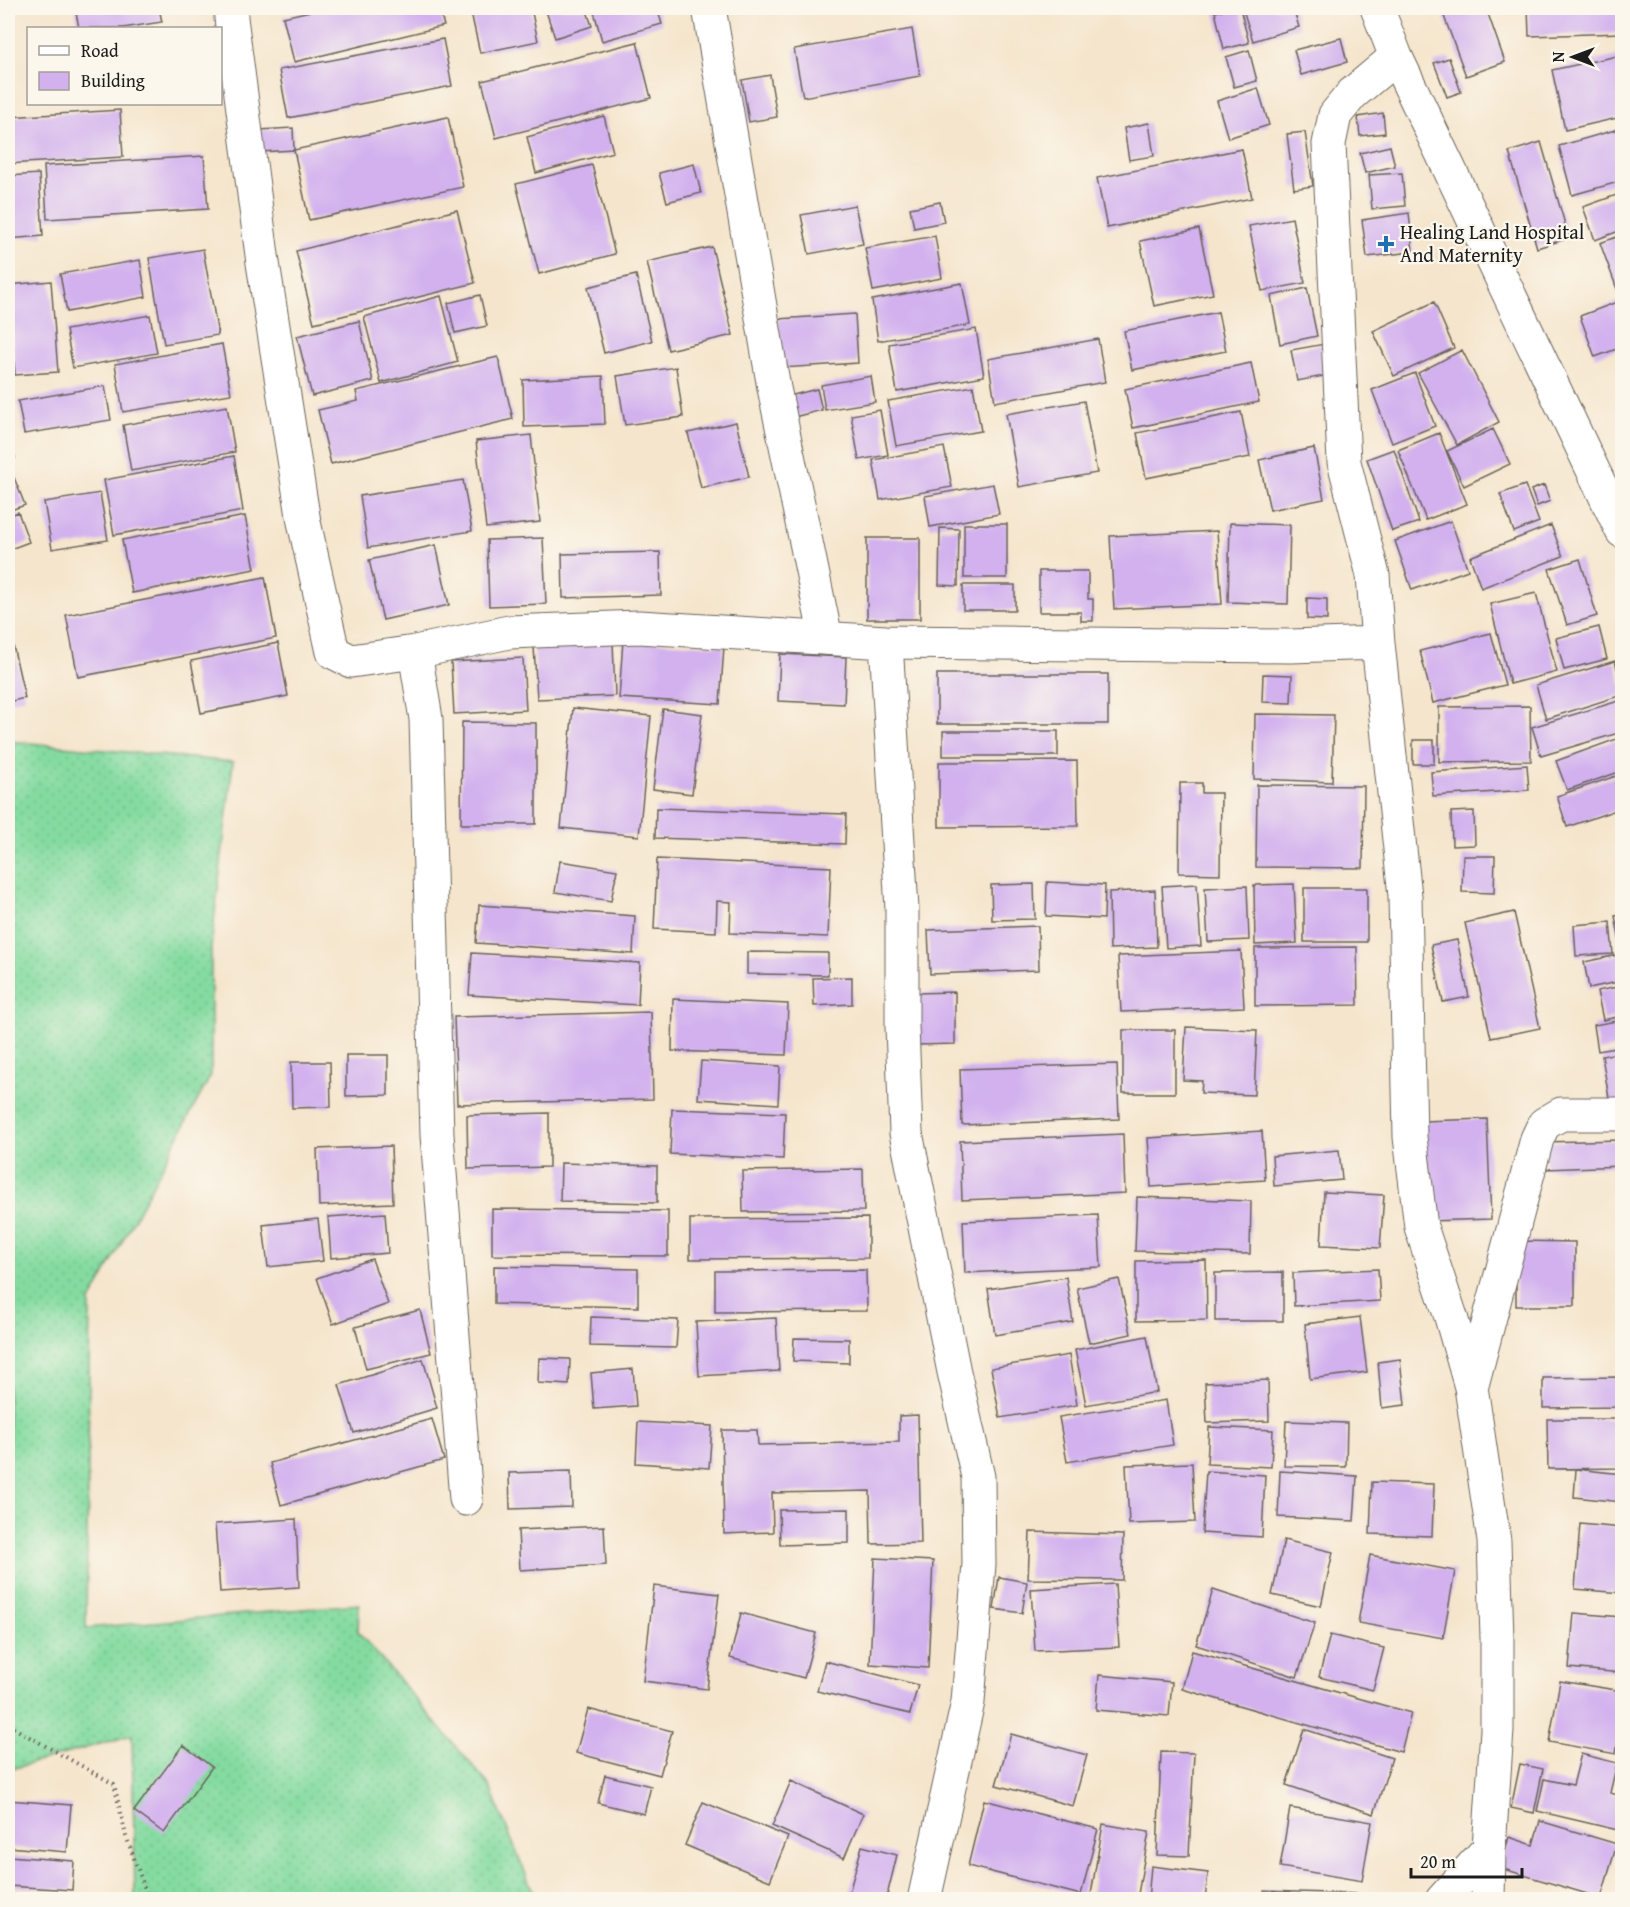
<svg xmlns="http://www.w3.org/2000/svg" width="1630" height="1907" viewBox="0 0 1630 1907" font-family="'Gentium Book Plus',serif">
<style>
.grass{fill:url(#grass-dots);stroke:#507c5e;stroke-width:1.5}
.building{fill:#d2b1ee}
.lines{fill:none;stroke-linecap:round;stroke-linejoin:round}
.minor-casing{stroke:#68625a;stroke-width:35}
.path{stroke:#68625a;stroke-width:4;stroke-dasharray:1.5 4.5;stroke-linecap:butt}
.minor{stroke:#fff;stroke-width:33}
.poi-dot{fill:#1f6fb2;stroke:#fbf7ec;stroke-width:2}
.labels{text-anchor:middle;stroke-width:4.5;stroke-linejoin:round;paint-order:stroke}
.poi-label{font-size:20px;fill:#1c1c1c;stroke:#fbf7ec;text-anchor:start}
</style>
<defs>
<pattern id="grass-dots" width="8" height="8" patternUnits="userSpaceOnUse" patternTransform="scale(1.5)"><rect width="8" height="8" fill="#84dba0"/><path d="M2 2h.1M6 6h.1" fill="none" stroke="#71bb89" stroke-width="1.8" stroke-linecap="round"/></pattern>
</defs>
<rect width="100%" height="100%" fill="#fbf7ec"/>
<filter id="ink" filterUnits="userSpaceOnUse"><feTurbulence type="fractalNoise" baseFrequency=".0167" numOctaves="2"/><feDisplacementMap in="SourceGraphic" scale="12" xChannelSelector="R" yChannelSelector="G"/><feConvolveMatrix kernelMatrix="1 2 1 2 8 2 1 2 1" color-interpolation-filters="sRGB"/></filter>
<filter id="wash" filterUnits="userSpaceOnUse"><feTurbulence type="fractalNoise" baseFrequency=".008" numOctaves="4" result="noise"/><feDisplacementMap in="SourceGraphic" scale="24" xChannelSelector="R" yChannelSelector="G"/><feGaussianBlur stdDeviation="1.35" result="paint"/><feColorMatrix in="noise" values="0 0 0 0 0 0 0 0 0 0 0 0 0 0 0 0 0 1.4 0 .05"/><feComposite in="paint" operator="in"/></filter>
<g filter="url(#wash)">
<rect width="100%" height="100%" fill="#f5e5cc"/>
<!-- grass -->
<path class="grass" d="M8,741L233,762L211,947V1075L90,1302L86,1628L359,1604L358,1632L489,1785L536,1899H135L132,1735L8,1770Z"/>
<g id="blocks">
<!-- building -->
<path class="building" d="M75,8H159L162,22L123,28H79Z
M324,8H439L444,26L294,62L283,17Z
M470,8H531L538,41L480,53Z
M545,8H586L592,26L555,38Z
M593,8H657L662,24L602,41Z
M1234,8H1240L1249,43L1224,49L1215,12Z
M1262,8H1293L1299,27L1253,41L1244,13Z
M1441,8H1486L1505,62L1466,76Z
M1528,8H1622V33L1529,36Z
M912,29L920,76L803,97L794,49Z
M1341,38L1347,62L1301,75L1294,50Z
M443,39L452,86L288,118L279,70Z
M637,42L651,98L496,138L482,81Z
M1249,50L1257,81L1234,87L1226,57Z
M1622,55V117L1565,130L1552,70Z
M1449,58L1461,92L1447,97L1434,63Z
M770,75L777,117L749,122L742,80Z
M1258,88L1269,125L1228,138L1217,101Z
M120,110L123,157L8,164V117Z
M1383,113L1385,133L1360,136L1358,117Z
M604,116L613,152L536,173L527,137Z
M448,117L463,187L309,220L294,150Z
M1149,123L1154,156L1129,160L1124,128Z
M293,128L294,150L260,152L259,130Z
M1622,128V181L1572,195L1559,146Z
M1305,132L1313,186L1294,189L1287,134Z
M1541,142L1569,238L1537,248L1509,152Z
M1390,146L1395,166L1365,173L1360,153Z
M1242,149L1252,198L1107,228L1097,178Z
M204,156L208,209L47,219L44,166Z
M694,164L701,193L667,202L659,173Z
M592,165L615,254L539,274L516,184Z
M1402,173L1405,206L1372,209L1369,175Z
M39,174L43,236L8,239V176Z
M1622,193V230L1595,240L1583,207Z
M940,202L944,222L914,228L910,208Z
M855,205L863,244L809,254L801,215Z
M457,210L475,283L314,323L296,251Z
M1409,213L1413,252L1367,257L1362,220Z
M1292,218L1305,283L1262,291L1249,226Z
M1199,229L1213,294L1154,306L1140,241Z
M1622,235V296L1620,297L1600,243Z
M935,236L942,278L873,291L865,248Z
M712,247L733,335L668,350L647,262Z
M203,249L218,335L164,344L149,258Z
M140,260L146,297L67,312L60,274Z
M636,275L652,341L604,353L588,287Z
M51,281L58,372L15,375L8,285Z
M962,283L970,325L878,341L872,300Z
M1307,288L1317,336L1280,344L1271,296Z
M480,295L487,326L455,333L448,303Z
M441,296L458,362L381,383L364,317Z
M1622,300V347L1595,357L1580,316Z
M1434,302L1454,348L1394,376L1373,331Z
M1218,312L1226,351L1132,370L1124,331Z
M855,314L858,363L781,368L778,319Z
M150,315L157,353L73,368L66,330Z
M359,321L373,381L312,396L297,336Z
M976,329L984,376L897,392L889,344Z
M1098,339L1105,382L995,402L988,359Z
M1330,343L1335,374L1297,381L1291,350Z
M222,344L231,394L123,412L115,364Z
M1462,350L1499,422L1457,445L1418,373Z
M498,357L513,419L331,464L318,410L358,401L356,391Z
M1251,363L1259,402L1133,428L1125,389Z
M676,367L683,417L625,425L617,376Z
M1415,373L1435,426L1392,443L1372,390Z
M603,376L605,424L524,427L523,380Z
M871,376L875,402L825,410L821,385Z
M105,386L111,420L24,434L18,401Z
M973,386L981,431L896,446L888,401Z
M817,389L822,410L794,417L789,396Z
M1084,401L1097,473L1019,487L1006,414Z
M227,406L235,452L131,471L123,425Z
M880,410L888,455L859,460L851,415Z
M1241,412L1250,457L1146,478L1137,433Z
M736,422L749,477L701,488L688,433Z
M8,423L15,458L8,459Z
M1493,429L1510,464L1464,486L1447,451Z
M1439,433L1467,504L1426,520L1398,450Z
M531,435L540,522L486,528L476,441Z
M944,447L952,487L880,500L873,460Z
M1314,448L1324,499L1270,510L1259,460Z
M1394,449L1419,522L1392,531L1367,459Z
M234,456L243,511L114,535L104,480Z
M8,465H9L25,505L8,511Z
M463,480L472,531L368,548L360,496Z
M993,484L999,514L930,527L925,496Z
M1525,485L1539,522L1514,532L1500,494Z
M1544,485L1550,501L1537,506L1531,490Z
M100,493L108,540L52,549L44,502Z
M18,512L29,542L8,550V516Z
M245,516L255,569L132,593L122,540Z
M1451,521L1468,570L1412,590L1395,541Z
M1230,523L1290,525L1288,604L1228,602Z
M964,524H1007V578H964Z
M1551,525L1563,556L1481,588L1470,557Z
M940,528L959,529L958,586L939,585Z
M1217,531L1222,604L1114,609L1110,536Z
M543,538L546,604L489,606L487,540Z
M867,538H920V619H867Z
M436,545L449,605L383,620L369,560Z
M660,552L661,595L563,598L562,554Z
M1580,559L1597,616L1567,625L1549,569Z
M1039,571H1088V599H1093V621H1081V612H1039Z
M265,577L276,638L78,677L66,615Z
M963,585H1015V610H963Z
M1536,593L1557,672L1510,684L1490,604Z
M1307,598L1327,599V620L1307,619Z
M1599,627L1607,659L1564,670L1556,638Z
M1491,633L1505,685L1433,703L1420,651Z
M623,640L724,646L720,704L619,698Z
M12,641L25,698L8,702V643Z
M613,641L615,696L537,699L534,646Z
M278,643L288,696L201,713L191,661Z
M780,654L846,657L844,704L778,701Z
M523,658L526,710L454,714L451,662Z
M1615,661L1622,687V695L1546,719L1536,685Z
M937,674H1108V724H937Z
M1263,674L1292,675L1291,703L1262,702Z
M1622,700V732L1541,756L1532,727Z
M1530,706L1531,761L1439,762V707Z
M573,708L651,716L639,836L561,828Z
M663,709L702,714L692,794L653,789Z
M1255,714L1334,715L1332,782L1254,779Z
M462,722L536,723V824H461Z
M943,731H1058V756H943Z
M1622,737V771L1567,790L1556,761Z
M1413,740H1434V764H1413Z
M1077,761L1078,826L939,827V762Z
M1527,765L1529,790L1433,796L1431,772Z
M1622,774V808L1567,827L1557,796Z
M1180,783H1202V793H1221L1220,874L1179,873Z
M1257,785L1364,786L1363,868L1256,867Z
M656,808L846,814L845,844L655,838Z
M1474,811L1475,845L1452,846L1451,812Z
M1463,856H1495L1494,893L1462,892Z
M657,859L831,867L828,937L730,933L731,902L717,901L716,932L654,929Z
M560,861L617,870L611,901L555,892Z
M1047,882L1105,885L1104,919L1046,916Z
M1034,884L1035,919L992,920L991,885Z
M1197,884L1201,946L1166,948L1162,886Z
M1294,884L1297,943L1255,945L1254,885Z
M1247,886L1249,940L1208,942L1205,888Z
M1304,888H1367V942H1304Z
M1155,890L1157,947L1110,949L1109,892Z
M479,905L635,916L633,954L476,943Z
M1514,912L1540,1028L1491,1038L1465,923Z
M1622,915V947H1621L1615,916Z
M1610,922L1613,954L1576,956L1574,925Z
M1038,926L1039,970L930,974L928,930Z
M1457,940L1469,997L1443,1002L1431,945Z
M1357,947L1358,1005L1255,1006V948Z
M1241,951L1244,1007L1121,1012L1118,956Z
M747,952L828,953V975L747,974Z
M472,953L640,963L638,1005L469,995Z
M1622,954V981L1589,988L1584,962Z
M852,977V1004L814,1006L813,978Z
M1622,986V1016L1603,1020L1597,991Z
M955,992V1044L916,1045L915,993Z
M673,999L788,1004L786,1055L672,1051Z
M651,1012L653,1099L457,1104L454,1017Z
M1622,1020V1047L1598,1051L1594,1025Z
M1186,1027L1257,1030L1254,1095L1201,1093L1202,1081L1183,1080Z
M1123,1030H1175V1093H1123Z
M1622,1052V1102L1610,1104L1602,1056Z
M346,1055H388V1095L346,1096Z
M701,1061L780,1066L778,1104L698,1099Z
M291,1062H330L331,1107L292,1108Z
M1117,1064L1119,1119L962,1125L960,1069Z
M672,1109L785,1113L783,1159L670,1154Z
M549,1113V1167L468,1169L467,1115Z
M1487,1119L1491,1219L1428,1221L1423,1121Z
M1262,1131L1265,1180L1151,1187L1148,1138Z
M1123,1134L1125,1193L962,1200L960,1141Z
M1622,1140V1166L1546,1169L1544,1142Z
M391,1146L393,1203L319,1206L317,1149Z
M1339,1150L1342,1180L1274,1186L1272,1156Z
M561,1163L657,1166V1203L560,1201Z
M863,1169L864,1211L743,1212L742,1171Z
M1324,1192L1384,1195L1380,1248L1321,1245Z
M1137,1197L1251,1201L1250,1254L1135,1251Z
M492,1209L668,1211V1256L492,1255Z
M385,1213L388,1253L331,1258L328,1217Z
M1098,1215L1101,1267L965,1273L963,1221Z
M868,1218V1258L690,1259V1219Z
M318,1219L323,1261L268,1267L263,1225Z
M1516,1241L1575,1242V1306H1516Z
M372,1259L388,1304L333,1324L317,1278Z
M1206,1260L1207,1320L1136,1321V1261Z
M494,1266L638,1269V1307L494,1304Z
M1378,1269L1380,1301L1294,1306L1293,1273Z
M866,1270L867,1311L715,1312V1271Z
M1283,1272V1321H1215V1273Z
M1066,1277L1073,1322L995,1335L988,1289Z
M1119,1279L1131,1334L1089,1343L1077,1288Z
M420,1310L431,1353L366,1369L355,1327Z
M591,1317L678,1320L676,1348L590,1346Z
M1360,1317L1367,1372L1310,1379L1305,1324Z
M776,1318L779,1371L699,1376L696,1322Z
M1147,1336L1157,1392L1086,1405L1075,1350Z
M794,1338L849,1339V1363L793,1361Z
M1069,1355L1077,1405L1000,1418L991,1368Z
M539,1358L570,1359L569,1385L538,1383Z
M423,1359L437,1408L354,1433L339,1385Z
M1400,1359L1405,1405L1382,1408L1378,1362Z
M633,1369L636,1406L594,1409L591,1373Z
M1622,1377V1407L1543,1408V1378Z
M1268,1380L1269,1421L1207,1423L1205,1383Z
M1166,1400L1173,1445L1067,1462L1059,1417Z
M918,1415L921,1543L871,1544L870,1491L772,1493L773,1532L724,1534L722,1430H757L758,1445L899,1442V1416Z
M432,1419L444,1460L281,1505L270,1463Z
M1547,1419H1622V1468L1548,1469Z
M1286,1421L1347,1423L1346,1467L1284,1466Z
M638,1422L712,1426L709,1468L636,1463Z
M1209,1427L1273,1430L1271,1467L1207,1464Z
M1192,1463L1195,1522L1129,1524L1126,1465Z
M1576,1469L1622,1474V1502L1574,1497Z
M571,1471L572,1507L510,1509L509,1473Z
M1206,1471L1265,1475L1262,1537L1202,1533Z
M1280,1471L1357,1476L1354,1521L1278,1517Z
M1372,1482L1434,1484L1432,1536L1370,1534Z
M849,1509V1543L780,1545L779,1510Z
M296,1519L299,1587L220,1592L215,1524Z
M1580,1524L1622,1528V1593L1575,1589Z
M604,1526L606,1565L520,1570L518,1530Z
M1030,1532L1123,1535L1122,1580L1028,1579Z
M1284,1540L1333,1552L1321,1606L1272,1595Z
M1370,1555L1455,1571L1443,1638L1358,1623Z
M875,1558L933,1561L928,1668L870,1664Z
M999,1577L1027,1582L1022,1613L994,1609Z
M1115,1584L1119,1647L1035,1651L1031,1589Z
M654,1586L719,1594L707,1689L643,1681Z
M1213,1590L1315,1623L1297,1677L1196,1645Z
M741,1613L816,1633L804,1678L730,1658Z
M1574,1613L1622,1617V1673L1569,1668Z
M1330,1635L1384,1648L1373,1690L1319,1677Z
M1192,1651L1411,1713L1401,1752L1182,1689Z
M825,1661L918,1685L910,1714L817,1691Z
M1099,1675L1172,1682L1169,1716L1096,1710Z
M1560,1681L1622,1691V1715L1616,1754L1549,1742Z
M588,1709L672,1731L660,1775L576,1753Z
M1304,1729L1392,1758L1374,1814L1286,1785Z
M1011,1734L1087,1755L1073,1806L996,1785Z
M183,1745L212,1767L164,1833L134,1811Z
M1161,1752L1194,1753L1189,1856L1157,1855Z
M1581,1754L1617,1763L1610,1793L1622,1796V1831L1537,1811L1544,1779L1573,1785Z
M1520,1764L1543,1769L1534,1813L1511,1808Z
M605,1775L651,1786L644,1814L598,1803Z
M791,1781L863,1814L844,1858L772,1826Z
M8,1800L71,1805L67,1852L8,1847Z
M984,1800L1098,1829L1081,1895L968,1866Z
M703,1802L788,1837L770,1881L685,1845Z
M1290,1808L1372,1822L1362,1881L1280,1867Z
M1540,1821L1617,1844L1601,1898L1500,1868L1509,1837L1533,1845Z
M1103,1824L1149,1832L1137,1900H1090Z
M862,1846L897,1855L886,1900H847Z
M8,1856L74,1861L72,1890L8,1886Z
M1151,1866L1208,1873L1205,1900H1148Z
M1264,1891L1362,1894L1361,1900H1264Z
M8,1894L66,1898V1900H8Z"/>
</g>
</g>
<g filter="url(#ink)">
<use href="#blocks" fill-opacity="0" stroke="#68625a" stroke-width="1.5"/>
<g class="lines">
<!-- minor casing -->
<g class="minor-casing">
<path id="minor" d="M231,8V18L263,263L304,522L333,652L351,661L415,652L509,632L639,627L886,642L1291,646L1378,643
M709,8L774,388L826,638
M1377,8L1396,57L1622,531
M1396,57L1352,94L1335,115L1329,144L1344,462L1373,575L1378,643L1405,896L1410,1137L1421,1227L1451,1317L1471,1387L1494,1541L1497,1639V1730L1489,1848L1488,1900
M886,642L902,909V1026L906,1133L954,1372L978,1477L979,1564L968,1702L924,1900
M415,652L426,719L437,1135L466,1499
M1472,1385L1537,1139L1544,1124L1561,1114H1622
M1442,1900L1489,1848"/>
</g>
<!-- path -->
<path class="path" d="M8,1725L114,1784L126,1836L149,1900"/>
<!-- minor -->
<use href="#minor" class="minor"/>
</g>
</g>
<!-- markers -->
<path class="poi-dot" d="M1383 235h6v6h6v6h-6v6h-6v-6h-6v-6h6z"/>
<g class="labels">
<!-- poi labels -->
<g class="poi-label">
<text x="1400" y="239">Healing Land Hospital<tspan x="1400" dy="23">And Maternity</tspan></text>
</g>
</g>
<!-- margin -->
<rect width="1630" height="1907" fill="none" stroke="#fbf7ec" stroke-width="30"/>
<!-- legend -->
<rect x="27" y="27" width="195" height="78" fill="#fbf7ec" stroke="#a29f99" stroke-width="1.5"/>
<rect x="39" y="46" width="30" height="9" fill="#ffffff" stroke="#a29f99" stroke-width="1.5"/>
<text x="81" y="57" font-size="18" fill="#1c1c1c">Road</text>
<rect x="39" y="72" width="30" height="18" fill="#d2b1ee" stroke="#a29f99" stroke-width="1.5"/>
<text x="81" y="87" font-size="18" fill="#1c1c1c">Building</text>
<!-- north arrow -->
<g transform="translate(1573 57) rotate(270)" stroke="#fbf7ec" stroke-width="4.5" paint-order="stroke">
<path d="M0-4.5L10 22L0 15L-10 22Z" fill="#1c1c1c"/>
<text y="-9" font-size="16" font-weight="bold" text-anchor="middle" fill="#1c1c1c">N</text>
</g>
<!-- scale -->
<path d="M1411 1868v9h111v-9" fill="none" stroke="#1c1c1c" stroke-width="3"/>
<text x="1420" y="1868" font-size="18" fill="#1c1c1c" stroke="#fbf7ec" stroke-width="4.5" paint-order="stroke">20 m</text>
</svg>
